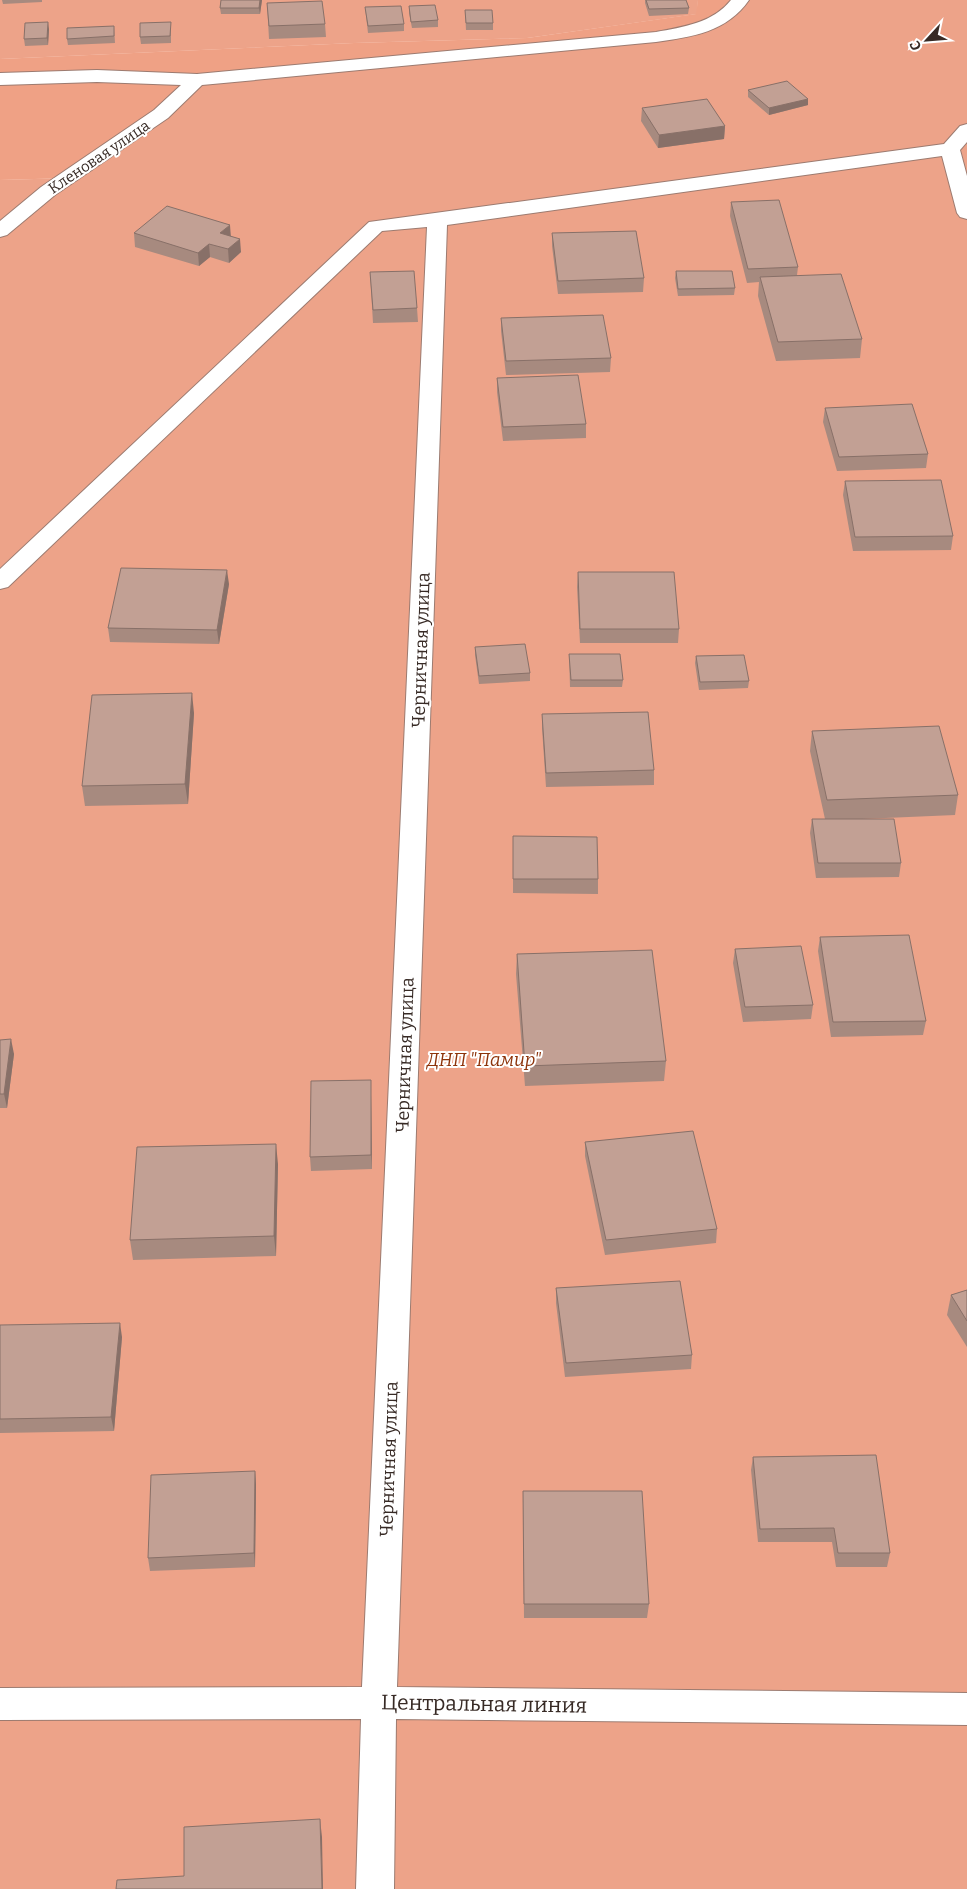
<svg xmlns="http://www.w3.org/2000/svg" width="967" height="1889" viewBox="0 0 967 1889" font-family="Bitter,serif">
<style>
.green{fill:#eda389}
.forest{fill:#efa185}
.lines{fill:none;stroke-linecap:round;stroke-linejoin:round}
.street-casing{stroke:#9c7b70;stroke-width:2}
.street{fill:#fff;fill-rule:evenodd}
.wall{fill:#a78a7f}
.shaded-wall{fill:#887068}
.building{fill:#c2a094;stroke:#887068}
.labels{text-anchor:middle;stroke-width:4;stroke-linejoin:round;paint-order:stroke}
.far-street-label{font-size:15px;fill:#372a25;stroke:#fff}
.street-label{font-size:18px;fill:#372a25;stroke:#fff}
.park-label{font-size:18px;font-style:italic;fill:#8d330a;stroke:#fff}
.near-street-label{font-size:21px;fill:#372a25;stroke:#fff}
</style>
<rect width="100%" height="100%" fill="#fcdfd4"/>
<!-- green -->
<path class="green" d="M0,0H698L697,14L527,38L354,43L0,59Z
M740,0H967V1889H0V180L69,178L201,83L656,37Z"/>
<!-- forest -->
<path class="forest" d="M698,0H740L693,31L208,80L69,178L0,180V59L354,43L527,38L696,14Z"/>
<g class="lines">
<!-- street casing -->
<g class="street-casing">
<path id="street" d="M731,0H749C727,32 692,37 656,42L202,85L168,118L55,195L7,235L0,237V221L41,187L154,110L181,85L97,82L0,85V73L97,70L197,74L656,32C683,27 713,23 731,0Z
M967,124V142L960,150L967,176V219L960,217L957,213L942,156L447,225L397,1687L967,1693V1725L396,1719L394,1889H356L361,1719L0,1720V1688L362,1687L427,227L382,231L8,587L0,589V569L369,222L944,144L960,126Z"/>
</g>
<!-- street -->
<use href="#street" class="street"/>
</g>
<!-- wall -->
<path class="wall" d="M2,0H42V2L3,4Z
M221,0H262L260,14H221L220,8Z
M645,0H686L689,8L688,14L649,16L645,3Z
M267,3L325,24L326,37L269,39Z
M409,6L438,20V27L412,28L409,13Z
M365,7L404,24V31L368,33Z
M465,10L493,23V30H466Z
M114,26L115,43L68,45L67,39Z
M171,28V43L141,44L140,37Z
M49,29L48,45L25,46L24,39Z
M748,90L808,99V105L769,115L748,97Z
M642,108L725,126L724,139L658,148L641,121Z
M731,202L798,267L797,275L862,339L860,358L776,361L758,296L759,282L747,283L730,216Z
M134,233L230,236L241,252L229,263L210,257L199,266L135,247Z
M552,233L644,278L643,292L558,294L552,246Z
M676,271L735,288L734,295L678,296L675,278Z
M370,272L417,308L418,322L373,323Z
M501,318L611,358L610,372L506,375L501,331Z
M497,378L586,424V438L503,441L497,392Z
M825,408L928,454L926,468L837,471L823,422Z
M845,481L953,536L951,550L853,551L843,495Z
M578,572L679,629L678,643H580L577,587Z
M229,584L219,644L110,642L108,628Z
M475,647L530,673V681L479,684L475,655Z
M569,654L623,680L622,687H570Z
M696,656L749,681L748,688L699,690L695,663Z
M194,713L188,804L85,806L82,786Z
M542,714L654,770V785L546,787L542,728Z
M812,731L958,795L955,815L862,819L901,863L899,877L816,878L810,833L812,819H825L810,751Z
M513,836L598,879V894L513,893Z
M820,937L926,1021L923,1035L831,1037L818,951Z
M735,949L813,1005L811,1019L743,1022L733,963Z
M517,954L666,1061L664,1081L525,1086L516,974Z
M0,1040L14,1054L7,1108H0Z
M371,1095L372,1169L311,1171L310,1157Z
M585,1142L717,1229L716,1243L605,1255L585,1156Z
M278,1164L276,1256L133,1260L130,1240Z
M556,1288L692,1355L691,1369L565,1377L556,1303Z
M967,1290V1347L947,1315L951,1295Z
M0,1325L122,1337L114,1431L0,1433Z
M753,1457L890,1553L887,1567H836L832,1542H758L751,1470Z
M255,1471L256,1485L255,1567L150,1571L148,1558Z
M523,1491L649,1604L647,1618H524Z"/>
<!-- shaded-wall -->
<path class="shaded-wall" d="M260,0H262L260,14L259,8Z
M48,22L49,29L48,45L47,38Z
M808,99V105L769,115V108Z
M725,126L724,139L658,148L659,135Z
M230,225L231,238L220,233Z
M240,239L241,252L229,263L228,249Z
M209,244L210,257L199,266L198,253Z
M227,570L229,584L219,644L217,630Z
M192,693L194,713L188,804L185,784Z
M11,1039L14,1054L7,1108L4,1094Z
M371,1080V1095L372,1169L371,1155Z
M276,1144L278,1164L276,1256L274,1236Z
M120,1323L122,1337L114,1431L111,1417Z
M255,1471L256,1485L255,1567L254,1553Z
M320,1819L322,1837L323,1889H322Z"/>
<!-- building -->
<path class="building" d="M221,0H260L259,8H220Z
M646,0H686L689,8L649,9Z
M322,1L325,24L269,26L267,3Z
M435,5L438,20L411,22L409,6Z
M401,6L404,24L368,26L365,7Z
M465,10H492L493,23H466Z
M48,22L47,38L24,39L25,23Z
M171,22L170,36L140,37V23Z
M114,26V36L67,39V28Z
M787,81L808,99L769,108L748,90Z
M707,99L725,126L659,135L642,108Z
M779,200L798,267L748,269L731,202Z
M167,206L230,225L220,233L240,239L228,249L209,244L198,253L134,233Z
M636,231L644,278L558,281L552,233Z
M414,271L417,308L373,310L370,272Z
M676,271H732L735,288L678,289Z
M841,274L862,339L778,342L760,277Z
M603,315L611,358L506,361L501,318Z
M578,375L586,424L503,427L497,378Z
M912,404L928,454L839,457L825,408Z
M941,480L953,536L855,537L845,481Z
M121,568L227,570L217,630L108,628Z
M578,572H674L679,629H580Z
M525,644L530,673L479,676L475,647Z
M569,654H620L623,680H571Z
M744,655L749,681L700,682L696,656Z
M192,693L185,784L82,786L92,695Z
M648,712L654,770L546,773L542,714Z
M939,726L958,795L827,800L812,731Z
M812,819H894L901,863H818Z
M513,836L597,837L598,879H513Z
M909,935L926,1021L833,1022L820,937Z
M801,946L813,1005L745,1007L735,949Z
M652,950L666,1061L525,1066L517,954Z
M11,1039L4,1094H0V1040Z
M371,1080V1155L310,1157L311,1081Z
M693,1131L717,1229L606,1240L585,1142Z
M276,1144L274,1236L130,1240L137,1147Z
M680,1281L692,1355L566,1363L556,1288Z
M967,1290V1321L951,1295Z
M120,1323L111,1417L0,1419V1325Z
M876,1455L890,1553H838L834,1528L760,1529L753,1457Z
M255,1471L254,1553L148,1558L151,1475Z
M523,1491H642L649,1604H524Z
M320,1819L322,1889H116L117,1880L184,1876V1827Z"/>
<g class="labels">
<!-- far-street labels -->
<g class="far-street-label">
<text transform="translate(99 157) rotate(-34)" y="5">Кленовая улица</text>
</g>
<!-- street labels -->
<g class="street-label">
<text transform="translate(421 650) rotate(-88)" y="6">Черничная улица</text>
<text transform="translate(405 1055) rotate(-88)" y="6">Черничная улица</text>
<text transform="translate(389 1459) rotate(-88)" y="6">Черничная улица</text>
</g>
<!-- park labels -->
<g class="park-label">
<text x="484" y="1066">ДНП "Памир"</text>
</g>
<!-- near-street labels -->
<g class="near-street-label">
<text transform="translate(484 1704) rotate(1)" y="7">Центральная линия</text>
</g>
</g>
<!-- north arrow -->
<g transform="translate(927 40) rotate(244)" stroke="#ffffff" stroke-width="4" paint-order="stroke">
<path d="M0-4L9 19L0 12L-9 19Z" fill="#372a25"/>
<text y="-8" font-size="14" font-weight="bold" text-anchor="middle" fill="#372a25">С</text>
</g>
</svg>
